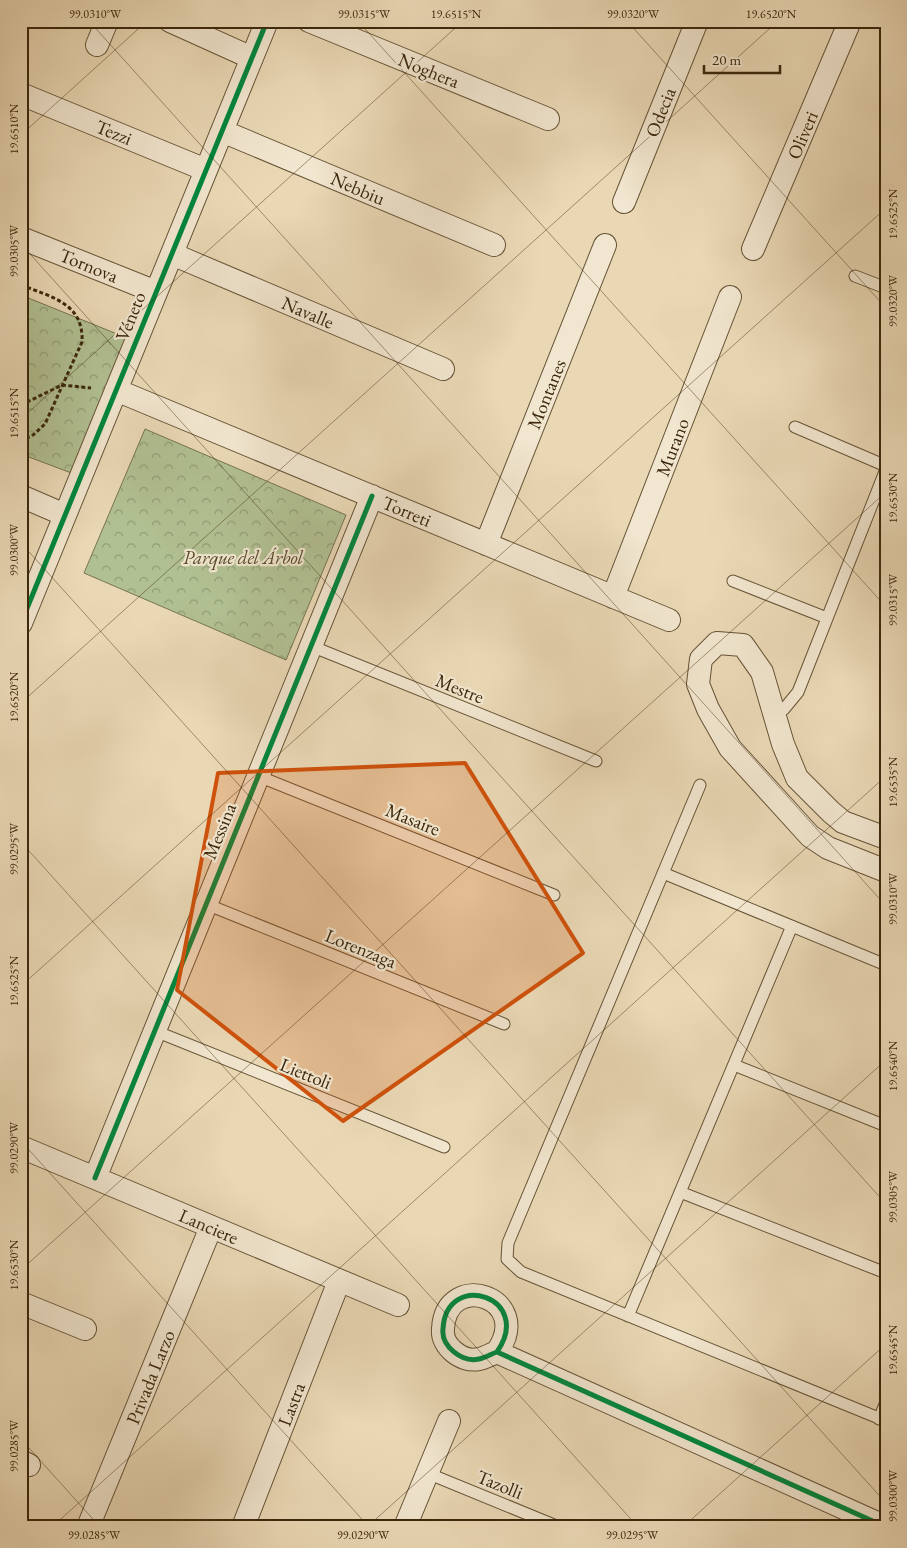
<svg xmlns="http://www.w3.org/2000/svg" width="907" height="1548" viewBox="0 0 907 1548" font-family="'EB Garamond',serif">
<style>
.park{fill:url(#park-crowns);stroke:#76744f}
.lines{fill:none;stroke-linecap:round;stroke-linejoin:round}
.lane-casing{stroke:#675336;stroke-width:13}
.street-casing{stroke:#675336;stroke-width:24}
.path{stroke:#3b270c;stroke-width:3;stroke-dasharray:4 2.5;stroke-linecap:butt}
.lane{stroke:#f1e6cf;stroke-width:11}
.street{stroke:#f1e6cf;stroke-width:22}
.cycleway-casing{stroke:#f1e6cf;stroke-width:8}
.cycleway{stroke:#00873e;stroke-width:5}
.marked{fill:#ce520c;fill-opacity:0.2;stroke:#ce520c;stroke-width:4;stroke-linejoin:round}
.ticks{fill:none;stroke:#3b270c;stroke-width:1;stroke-opacity:0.45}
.labels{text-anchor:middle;stroke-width:4.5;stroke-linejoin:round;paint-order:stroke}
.street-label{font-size:19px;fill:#3b270c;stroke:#f1e6cf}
.park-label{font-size:19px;font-style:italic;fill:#584d2e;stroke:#f1e6cf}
.neatline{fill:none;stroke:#3b270c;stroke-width:2}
.ticks-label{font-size:12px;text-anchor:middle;fill:#3b270c}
</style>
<defs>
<pattern id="park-crowns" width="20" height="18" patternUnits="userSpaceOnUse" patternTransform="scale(1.25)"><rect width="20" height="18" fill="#b1c092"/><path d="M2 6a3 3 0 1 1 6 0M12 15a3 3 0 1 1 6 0" fill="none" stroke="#919c76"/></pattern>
</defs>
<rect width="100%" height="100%" fill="#ead8b5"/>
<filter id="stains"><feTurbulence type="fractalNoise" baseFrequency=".004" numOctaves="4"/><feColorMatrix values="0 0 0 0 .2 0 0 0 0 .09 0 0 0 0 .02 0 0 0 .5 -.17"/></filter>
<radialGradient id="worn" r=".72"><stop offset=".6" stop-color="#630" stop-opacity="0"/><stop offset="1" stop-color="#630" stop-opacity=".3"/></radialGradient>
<!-- park -->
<path class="park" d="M21,295L127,338L74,474L21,454Z
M145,429L346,515L286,660L84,573Z"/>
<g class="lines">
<!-- lane casing -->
<g class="lane-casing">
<path id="lane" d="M855,276L886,288
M795,427L886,466
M733,581L827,618
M311,646L596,761
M774,715L784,709L798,692L886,469
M258,776L554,895
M700,785L508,1243L507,1259L521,1272L886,1421
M663,873L886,965
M206,904L504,1024
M155,1031L444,1147
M734,1065L886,1126
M680,1192L886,1273
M628,1316L792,926
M879,1419L886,1402
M427,1473L559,1527"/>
</g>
<!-- street casing -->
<g class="street-casing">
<path id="street" d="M170,21L252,58
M309,21L548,119
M97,45L107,21
M21,94L206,170
M222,131L494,245
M624,202L697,21
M21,238L156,292
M753,249L850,21
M172,254L443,369
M116,390L669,620
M21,496L65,515
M486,544L605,245
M613,597L730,297
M21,623L267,21
M886,838L843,822L831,812L797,778L783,744L762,672L743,645L717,643L701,659L698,684L708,709L730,748L810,836L828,848L886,871
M21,1147L398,1305
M95,1178L372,496
M21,1303L85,1329
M497,1352C535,1297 446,1269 443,1329C441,1346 462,1363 479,1359C485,1358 491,1354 497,1352L886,1527
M21,1461L29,1465
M88,1527L211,1227
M243,1527L339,1281
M405,1527L449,1421"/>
</g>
<!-- path -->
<path class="path" d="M21,285C51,297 84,303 82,342L45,424L32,436L21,440
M21,405L62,385L91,388"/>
<!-- lane -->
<use href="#lane" class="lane"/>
<!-- street -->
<use href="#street" class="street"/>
<!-- cycleway casing -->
<g class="cycleway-casing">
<path id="cycleway" d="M21,623L267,21
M95,1178L372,496
M497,1352C535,1297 446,1269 443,1329C441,1346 462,1363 479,1359C485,1358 491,1354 497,1352L886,1527"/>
</g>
<!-- cycleway -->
<use href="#cycleway" class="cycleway"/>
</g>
<!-- marked area -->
<path class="marked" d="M465,763L583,953L343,1121L177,990L218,773Z"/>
<!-- ticks -->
<path class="ticks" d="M89,21L886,906M358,21L886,607M627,21L886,308M21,135L147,21M21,244L886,1204M21,419L463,21M21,543L886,1503M21,703L778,21M21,842L638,1527M21,986L886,208M21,1141L369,1527M21,1270L886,492M21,1439L100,1527M52,1527L886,776M367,1527L886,1060M683,1527L886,1344"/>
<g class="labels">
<!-- street labels -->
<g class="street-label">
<text transform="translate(429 70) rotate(22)" y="7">Noghera</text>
<text transform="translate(660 112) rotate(-68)" y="7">Odecia</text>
<text transform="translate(114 132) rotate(22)" y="7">Tezzi</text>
<text transform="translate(802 135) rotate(-67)" y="7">Oliveri</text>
<text transform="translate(358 188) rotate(23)" y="7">Nebbiu</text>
<text transform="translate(89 265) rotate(22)" y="7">Tornova</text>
<text transform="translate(308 312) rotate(23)" y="7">Navalle</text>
<text transform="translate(130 316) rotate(-68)" y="7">Véneto</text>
<text transform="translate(546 394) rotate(-68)" y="7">Montanes</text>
<text transform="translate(672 447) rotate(-69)" y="7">Murano</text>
<text transform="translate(407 511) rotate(23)" y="7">Torreti</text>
<text transform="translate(460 688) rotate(22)" y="7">Mestre</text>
<text transform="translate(413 819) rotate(22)" y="7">Masaire</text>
<text transform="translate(219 831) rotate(-68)" y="7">Messina</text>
<text transform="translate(361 948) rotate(22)" y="7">Lorenzaga</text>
<text transform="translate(306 1073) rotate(22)" y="7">Liettoli</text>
<text transform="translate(209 1226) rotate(23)" y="7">Lanciere</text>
<text transform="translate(150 1377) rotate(-68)" y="7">Privada Larzo</text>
<text transform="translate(291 1404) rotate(-69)" y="7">Lastra</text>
<text transform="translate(500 1484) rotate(22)" y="7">Tazolli</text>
</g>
<!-- park labels -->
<g class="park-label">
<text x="243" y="564">Parque del Árbol</text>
</g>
</g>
<!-- margin -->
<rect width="907" height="1548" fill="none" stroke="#ead8b5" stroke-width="55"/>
<!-- scale -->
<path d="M704 65v8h76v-8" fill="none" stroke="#3b270c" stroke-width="2.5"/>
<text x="712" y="65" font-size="15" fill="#3b270c" stroke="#f1e6cf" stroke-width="4" paint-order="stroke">20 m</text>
<rect x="28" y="28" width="852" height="1492" class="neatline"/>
<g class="ticks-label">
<text x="95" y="18">99.0310°W</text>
<text x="364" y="18">99.0315°W</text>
<text x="456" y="18">19.6515°N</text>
<text x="633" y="18">99.0320°W</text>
<text x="771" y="18">19.6520°N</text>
<text transform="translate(14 129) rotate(-90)" y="4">19.6510°N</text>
<text transform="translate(893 214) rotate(-90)" y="4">19.6525°N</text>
<text transform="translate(14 251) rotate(-90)" y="4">99.0305°W</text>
<text transform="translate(893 301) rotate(-90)" y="4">99.0320°W</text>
<text transform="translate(14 413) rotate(-90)" y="4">19.6515°N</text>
<text transform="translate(893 498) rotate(-90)" y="4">19.6530°N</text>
<text transform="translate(14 550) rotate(-90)" y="4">99.0300°W</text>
<text transform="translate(893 600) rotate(-90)" y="4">99.0315°W</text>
<text transform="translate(14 697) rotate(-90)" y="4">19.6520°N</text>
<text transform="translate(893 782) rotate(-90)" y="4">19.6535°N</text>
<text transform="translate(14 849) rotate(-90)" y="4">99.0295°W</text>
<text transform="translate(893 899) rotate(-90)" y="4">99.0310°W</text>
<text transform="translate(14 981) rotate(-90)" y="4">19.6525°N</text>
<text transform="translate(893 1066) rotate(-90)" y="4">19.6540°N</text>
<text transform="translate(14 1148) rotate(-90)" y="4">99.0290°W</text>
<text transform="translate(893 1197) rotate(-90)" y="4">99.0305°W</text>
<text transform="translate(14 1265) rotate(-90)" y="4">19.6530°N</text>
<text transform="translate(893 1350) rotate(-90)" y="4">19.6545°N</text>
<text transform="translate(14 1446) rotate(-90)" y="4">99.0285°W</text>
<text transform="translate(893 1496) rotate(-90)" y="4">99.0300°W</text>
<text x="94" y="1539">99.0285°W</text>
<text x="363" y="1539">99.0290°W</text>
<text x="632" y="1539">99.0295°W</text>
</g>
<rect width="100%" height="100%" filter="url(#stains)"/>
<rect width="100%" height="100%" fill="url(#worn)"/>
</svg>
